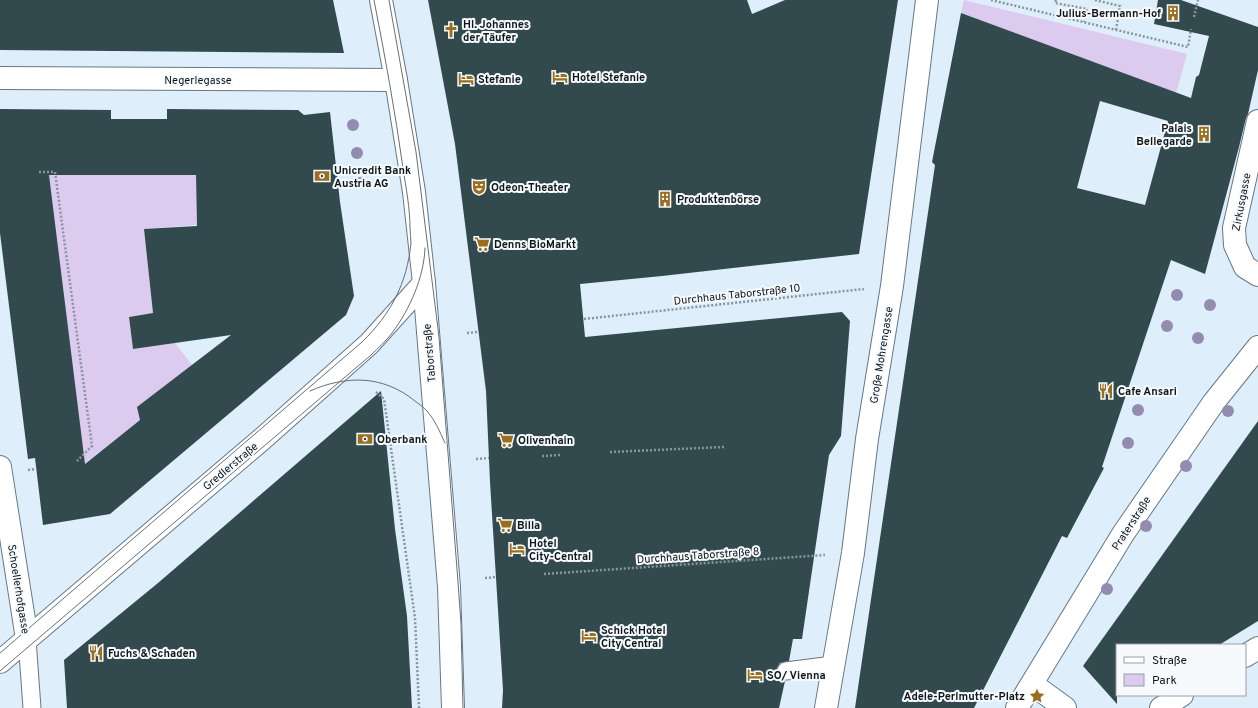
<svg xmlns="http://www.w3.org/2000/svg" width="1258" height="708" viewBox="0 0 1258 708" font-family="Overpass,sans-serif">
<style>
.green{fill:#dccbee}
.building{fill:#324a4e;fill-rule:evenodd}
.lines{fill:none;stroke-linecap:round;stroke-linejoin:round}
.service-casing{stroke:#667886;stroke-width:19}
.minor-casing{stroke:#667886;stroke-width:24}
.tertiary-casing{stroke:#667886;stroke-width:24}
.secondary-casing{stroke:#667886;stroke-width:24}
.path{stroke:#88959e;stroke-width:2.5;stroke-dasharray:2 2;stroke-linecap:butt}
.service{stroke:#fff;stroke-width:17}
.minor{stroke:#fff;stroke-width:22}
.tertiary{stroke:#fff;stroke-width:22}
.secondary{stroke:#fff;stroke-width:22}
.tram{stroke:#657077;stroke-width:1}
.tree{fill:#948bb0}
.labels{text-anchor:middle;stroke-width:4;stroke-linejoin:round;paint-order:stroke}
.poi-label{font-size:11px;font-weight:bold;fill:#10171c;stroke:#f6fafd;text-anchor:start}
.street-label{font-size:11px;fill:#10171c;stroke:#f6fafd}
</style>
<rect width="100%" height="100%" fill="#deeffb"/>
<!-- green -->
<path class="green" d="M964,0L1187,54L1176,93L961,13Z
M38,164L99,175H160L196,165L197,225L144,229L153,313L129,317L133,349L175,343L192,365L140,420L85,463L78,466Z"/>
<!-- building -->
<path class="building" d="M0,0H333L344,53L0,50Z
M428,0H747L752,14L785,0H898L859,254L662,276L580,284L585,337L842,312L850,321L841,436L829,455L802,639H793L789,661L780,663L777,668L776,672L778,677L785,681L779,708H502L503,690L490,482L486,391L455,144Z
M1158,0H1181L1258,27V70L1248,114L1246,118L1239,147L1205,274L1171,260L1102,467L1104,468L1067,538L1062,536L974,708H855L935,165L932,162L961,13L1191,98L1196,77L1199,75L1209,36L1154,24ZM1100,101L1168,121L1145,205L1077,188Z
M0,109L111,110V119H167V109L298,110L304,115L330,112L340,202L354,296L346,315L110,514L43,525L35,458L28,459L0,233ZM49,175H196L197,226L144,229L153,313L129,317L133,349L231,335L137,407L140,420L85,464Z
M381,391L395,529L407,616L412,708H67L64,660L158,583Z
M1258,421V621L1219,645H1117V704L1083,666Z"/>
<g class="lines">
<!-- service casing -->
<g class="service-casing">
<path id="service" d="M27,639L32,708
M786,671L833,665"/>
</g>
<!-- minor casing -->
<g class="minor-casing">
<path id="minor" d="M0,78L396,80
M1258,121L1234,228L1235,245L1245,267L1258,275
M0,467L27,639
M1245,656L1258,648
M1032,684L1065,708
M826,708L853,553L867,439L892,286L927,0
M1017,708L1123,534L1214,402L1258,347
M1161,708L1182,695"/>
</g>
<!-- tertiary casing -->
<g class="tertiary-casing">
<path id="tertiary" d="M0,662L261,440L369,344L424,283"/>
</g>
<!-- secondary casing -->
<g class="secondary-casing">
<path id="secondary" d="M381,0L396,80L414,192L424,283L449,587L453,708"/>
</g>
<!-- path -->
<path class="path" d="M991,0L1188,47L1191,29
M1056,0L1055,3L1087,9L1084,22
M1095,0L1120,6L1116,30
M1194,17L1198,0
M39,172H55L92,446L77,461
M584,319L864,289
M467,333L478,332
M376,392L384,399L415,618L419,708
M610,452L724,447
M542,456L560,455
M476,459L489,458
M28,470L36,469
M544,574L825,555
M485,578L496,577"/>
<!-- service -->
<use href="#service" class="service"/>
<!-- minor -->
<use href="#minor" class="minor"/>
<!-- tertiary -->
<use href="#tertiary" class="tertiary"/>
<!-- secondary -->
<use href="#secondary" class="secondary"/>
<!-- tram -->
<path class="tram" d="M389,0L416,152L439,337L458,582L461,624L463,708
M310,391C346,375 383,375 415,401C419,404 423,407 427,411C435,420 440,432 445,443
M0,653L362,342C391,314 407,283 411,243C411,238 410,233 410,228C410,208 406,188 403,168C395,111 385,56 374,0
M0,671L371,355C378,348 386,341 392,333C410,309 424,277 425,248"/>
</g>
<!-- trees -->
<g class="tree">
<circle cx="353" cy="125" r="6"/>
<circle cx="357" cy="153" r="6"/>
<circle cx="360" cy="183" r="6"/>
<circle cx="1177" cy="295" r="6"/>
<circle cx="1210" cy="305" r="6"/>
<circle cx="1167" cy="326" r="6"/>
<circle cx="1198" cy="338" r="6"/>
<circle cx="1138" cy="410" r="6"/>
<circle cx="1228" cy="411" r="6"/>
<circle cx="1128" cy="443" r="6"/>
<circle cx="1186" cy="466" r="6"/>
<circle cx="1146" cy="526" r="6"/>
<circle cx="1107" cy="589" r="6"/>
</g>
<!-- icons -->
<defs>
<g id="building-bare" transform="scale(1.2)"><path d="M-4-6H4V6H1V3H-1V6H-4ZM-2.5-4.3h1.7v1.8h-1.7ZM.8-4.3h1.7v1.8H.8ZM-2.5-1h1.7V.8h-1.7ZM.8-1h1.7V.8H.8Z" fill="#9a6e1d" stroke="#f6fafd" stroke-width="2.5" paint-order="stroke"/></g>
<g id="church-bare" transform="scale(1.2)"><path d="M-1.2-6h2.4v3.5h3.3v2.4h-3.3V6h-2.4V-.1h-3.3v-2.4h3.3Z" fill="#9a6e1d" stroke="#f6fafd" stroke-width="2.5" paint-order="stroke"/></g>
<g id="hotel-bare" transform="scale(1.2)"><path d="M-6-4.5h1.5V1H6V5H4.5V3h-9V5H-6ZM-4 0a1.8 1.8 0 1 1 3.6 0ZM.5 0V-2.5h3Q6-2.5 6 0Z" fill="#9a6e1d" stroke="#f6fafd" stroke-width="2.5" paint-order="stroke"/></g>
<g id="bank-bare" transform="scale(1.2)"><path d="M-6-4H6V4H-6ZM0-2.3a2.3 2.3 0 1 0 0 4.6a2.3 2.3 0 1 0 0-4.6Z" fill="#9a6e1d" stroke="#f6fafd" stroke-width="2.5" paint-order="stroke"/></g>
<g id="theatre-bare" transform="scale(1.2)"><path d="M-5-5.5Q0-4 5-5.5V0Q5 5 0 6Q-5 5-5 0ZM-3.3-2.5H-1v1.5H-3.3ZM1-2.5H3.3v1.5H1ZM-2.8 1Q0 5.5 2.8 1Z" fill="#9a6e1d" stroke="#f6fafd" stroke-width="2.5" paint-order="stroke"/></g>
<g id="supermarket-bare" transform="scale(1.2)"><path d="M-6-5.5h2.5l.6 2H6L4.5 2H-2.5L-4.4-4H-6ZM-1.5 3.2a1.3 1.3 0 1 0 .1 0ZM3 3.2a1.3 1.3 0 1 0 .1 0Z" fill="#9a6e1d" stroke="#f6fafd" stroke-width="2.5" paint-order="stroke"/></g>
<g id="restaurant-bare" transform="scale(1.2)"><path d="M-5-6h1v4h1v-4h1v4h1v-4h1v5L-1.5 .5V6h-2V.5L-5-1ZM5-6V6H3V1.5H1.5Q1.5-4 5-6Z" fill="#9a6e1d" stroke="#f6fafd" stroke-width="2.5" paint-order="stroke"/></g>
<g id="sight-bare" transform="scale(1.2)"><path d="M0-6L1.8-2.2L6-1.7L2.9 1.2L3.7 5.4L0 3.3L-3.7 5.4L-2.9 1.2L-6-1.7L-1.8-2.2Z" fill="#9a6e1d" stroke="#f6fafd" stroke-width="2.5" paint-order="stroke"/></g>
</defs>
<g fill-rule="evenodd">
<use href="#building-bare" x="1173" y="13"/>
<use href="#church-bare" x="451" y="30"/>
<use href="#hotel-bare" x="560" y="77"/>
<use href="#hotel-bare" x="466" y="79"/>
<use href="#building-bare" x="1204" y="134"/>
<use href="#bank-bare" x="322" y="176"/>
<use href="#theatre-bare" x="479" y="187"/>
<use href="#building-bare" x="665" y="199"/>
<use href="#supermarket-bare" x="482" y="244"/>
<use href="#restaurant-bare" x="1106" y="391"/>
<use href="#bank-bare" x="365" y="439"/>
<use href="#supermarket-bare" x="506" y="440"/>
<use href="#supermarket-bare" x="505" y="525"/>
<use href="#hotel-bare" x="517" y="549"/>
<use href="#hotel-bare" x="589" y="636"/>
<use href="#restaurant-bare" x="96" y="653"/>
<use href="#hotel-bare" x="755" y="675"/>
<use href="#sight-bare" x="1037" y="696"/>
</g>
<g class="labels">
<!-- poi labels -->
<g class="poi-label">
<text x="1161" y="17" text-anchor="end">Julius-Bermann-Hof</text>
<text x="463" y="28">Hl. Johannes<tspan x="463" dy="13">der Täufer</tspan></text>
<text x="572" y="81">Hotel Stefanie</text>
<text x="478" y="83">Stefanie</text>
<text x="1192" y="132" text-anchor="end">Palais<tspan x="1192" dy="13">Bellegarde</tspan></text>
<text x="334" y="174">Unicredit Bank<tspan x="334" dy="13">Austria AG</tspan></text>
<text x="491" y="191">Odeon-Theater</text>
<text x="677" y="203">Produktenbörse</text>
<text x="494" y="248">Denns BioMarkt</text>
<text x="1118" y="395">Cafe Ansari</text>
<text x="377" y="443">Oberbank</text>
<text x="518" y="444">Olivenhain</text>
<text x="517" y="529">Billa</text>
<text x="529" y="547">Hotel<tspan x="529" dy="13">City-Central</tspan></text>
<text x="601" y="634">Schick Hotel<tspan x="601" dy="13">City Central</tspan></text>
<text x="108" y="657">Fuchs &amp; Schaden</text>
<text x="767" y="679">SO/ Vienna</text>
<text x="1025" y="700" text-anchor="end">Adele-Perlmutter-Platz</text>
</g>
<!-- street labels -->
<g class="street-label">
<text x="198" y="84">Negerlegasse</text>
<text transform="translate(1241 202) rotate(-79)" y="4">Zirkusgasse</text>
<text transform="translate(737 294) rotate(-6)" y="4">Durchhaus Taborstraße 10</text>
<text transform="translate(429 353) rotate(-95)" y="4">Taborstraße</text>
<text transform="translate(881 355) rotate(-81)" y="4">Große Mohrengasse</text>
<text transform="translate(230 466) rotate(-40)" y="4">Gredlerstraße</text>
<text transform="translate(1131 523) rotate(-57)" y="4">Praterstraße</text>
<text transform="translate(698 555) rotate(-4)" y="4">Durchhaus Taborstraße 8</text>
<text transform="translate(19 589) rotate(81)" y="4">Schoellerhofgasse</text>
</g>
</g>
<!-- legend -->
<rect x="1116" y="644" width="130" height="52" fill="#f6fafd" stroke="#9a9fa3"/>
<rect x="1124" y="657" width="20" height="6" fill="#ffffff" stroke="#9a9fa3"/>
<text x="1152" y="664" font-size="12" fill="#10171c">Straße</text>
<rect x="1124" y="674" width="20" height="12" fill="#dccbee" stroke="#9a9fa3"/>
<text x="1152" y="684" font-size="12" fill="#10171c">Park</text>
</svg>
